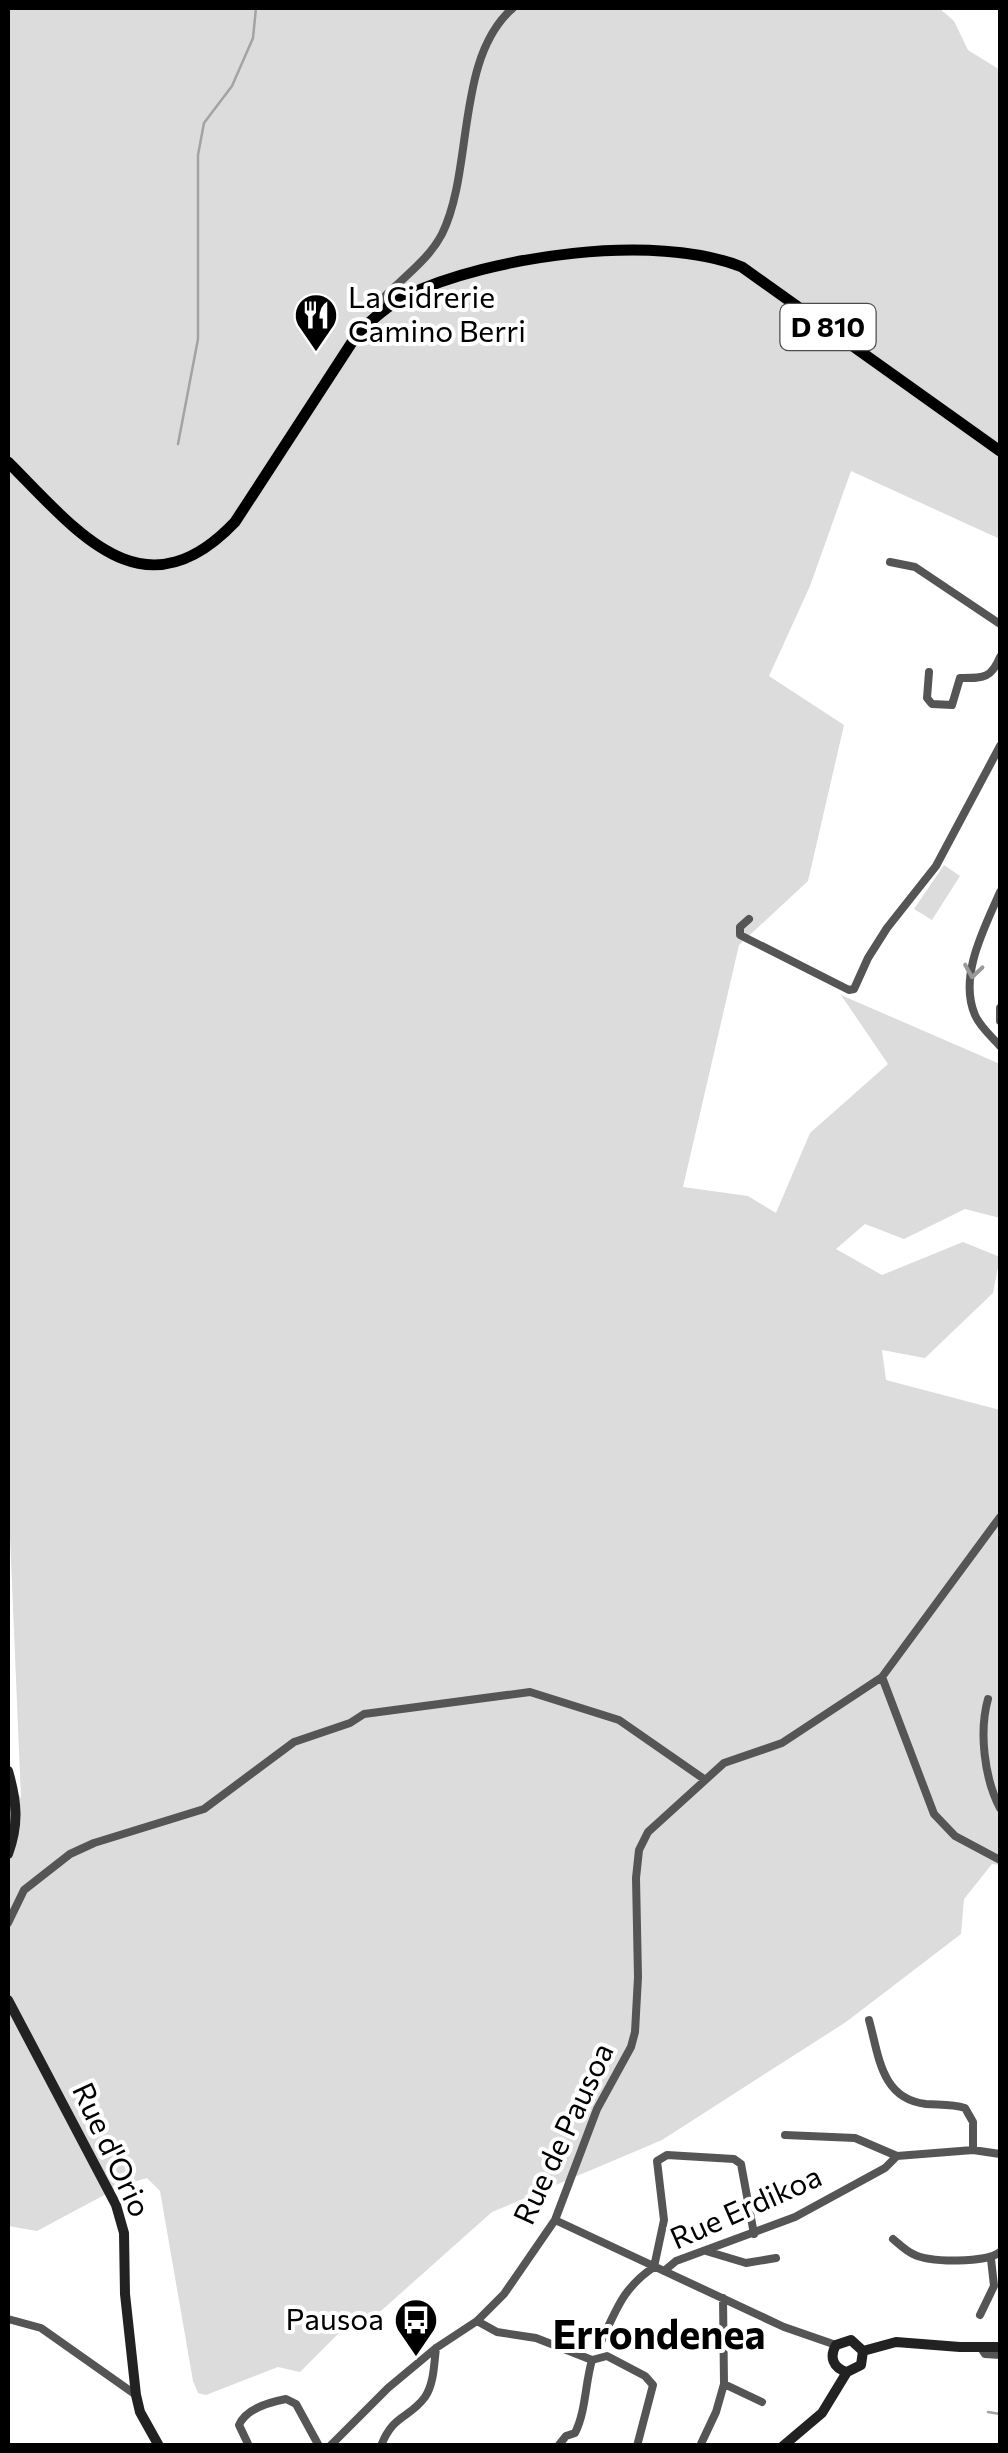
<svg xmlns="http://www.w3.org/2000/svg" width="1008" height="2453" viewBox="0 0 1008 2453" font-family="Commissioner,sans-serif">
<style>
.green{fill:#dcdcdc}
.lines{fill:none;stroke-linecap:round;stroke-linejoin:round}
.stream{stroke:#a3a3a3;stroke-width:2.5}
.primary-casing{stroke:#dbdbdb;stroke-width:16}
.street{stroke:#555;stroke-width:8}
.secondary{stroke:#222;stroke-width:10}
.primary{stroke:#000;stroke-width:11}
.oneway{stroke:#999}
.labels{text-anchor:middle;stroke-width:8;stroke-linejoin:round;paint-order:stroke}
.shield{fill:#fff;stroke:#4c4c4c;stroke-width:2.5}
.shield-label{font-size:28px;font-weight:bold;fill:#000}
.poi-label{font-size:30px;fill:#000;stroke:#fff;text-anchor:start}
.street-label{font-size:30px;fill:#000;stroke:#fff}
.district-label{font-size:40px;font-weight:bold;fill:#000;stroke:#fff}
</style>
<rect width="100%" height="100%" fill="#fff"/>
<!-- green -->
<path class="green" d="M8,8H939L954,21L968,50L1000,70V539L851,471L810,586L769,676L844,725L808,881L739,945L683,1187L748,1196L776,1213L810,1133L888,1064L841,995L1000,1064V1218L965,1209L904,1239L865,1224L836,1249L882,1275L963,1242L1000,1257L993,1293L925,1358L882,1350L886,1380L1000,1410V1865L992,1864L964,1899L961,1934L846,2022L662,2140L492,2212L373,2318H354L300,2372L278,2367L206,2395L198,2393L193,2381L160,2191L147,2178L123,2185L37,2231L8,2226V1779L21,1798L8,1488Z
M944,865L960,876L932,920L914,909Z"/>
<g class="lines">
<!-- stream -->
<path class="stream" d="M178,444L198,339V155L204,123L232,86L253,38L256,8
M988,2412L1000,2414"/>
<!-- primary casing -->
<g class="primary-casing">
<path id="primary" d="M8,462C77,531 143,619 235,522L358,333C373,319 388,305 406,296C489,256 656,232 742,267L1000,451"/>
</g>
<!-- street -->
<path class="street" d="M385,309L384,297C404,277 429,259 442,234C474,169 455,58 513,8
M890,562L915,567L1000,624
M929,672L927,698L932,704L952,705L960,678C983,678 991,679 1000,657
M1000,892C985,927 958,976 975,1015C980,1027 992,1037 1000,1046
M749,919L740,927V935L849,990L854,989L868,958L887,928L936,866L1000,746
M1000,1008V1021
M882,1677L934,1814L955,1836L1000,1860
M988,1699C979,1731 984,1778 1000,1808
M8,1923L24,1890L70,1854L94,1843L204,1809L294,1742L350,1723L364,1714L530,1692L619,1720L704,1779
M869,2020C879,2056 881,2099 926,2104C940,2105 952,2104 965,2108L973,2122V2150
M785,2135L855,2138L897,2156
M897,2156L973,2150L1000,2154
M555,2220L784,2327L836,2345
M893,2239C899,2244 906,2251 913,2254C930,2263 986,2263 1000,2252
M706,2251L746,2263L776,2258
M664,2271L676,2261L795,2217L885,2168L897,2156
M980,2315L994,2286L991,2259
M8,2319L41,2328L136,2395
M477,2321L497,2332L536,2338L592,2360C585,2384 586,2411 575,2433L566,2436L558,2446
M602,2340C617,2308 624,2287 654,2267L664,2220L657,2161L667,2155L734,2159L741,2164L754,2234
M981,2348L985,2354L1000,2355
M592,2360L607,2356L645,2376L653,2385L637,2446
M724,2384L762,2402
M249,2446L239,2425C246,2409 270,2402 286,2399L296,2404L319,2446
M330,2446L388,2388L436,2348L477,2321L504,2294L555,2220L597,2109L631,2047L635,2032L638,1977L636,1878L639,1850L648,1832L724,1763L782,1743L882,1677L1000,1517
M381,2446C393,2414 409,2419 425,2397C434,2384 434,2364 436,2348
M700,2446L716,2412L724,2384L723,2298"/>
<!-- secondary -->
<path class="secondary" d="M8,1771C17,1802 19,1824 8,1854
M8,2000L116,2205L124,2233L125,2294L136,2395L140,2412L159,2446
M863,2351L896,2342L960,2347H1000
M847,2372C833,2368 829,2357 836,2345L851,2340L863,2351
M783,2446L822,2413L847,2372L861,2365L863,2351"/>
<!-- primary -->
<use href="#primary" class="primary"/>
</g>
<!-- one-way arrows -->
<defs><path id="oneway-chevron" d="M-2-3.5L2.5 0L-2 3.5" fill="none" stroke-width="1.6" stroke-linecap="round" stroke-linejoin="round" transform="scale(2.5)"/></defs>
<use class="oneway" href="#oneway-chevron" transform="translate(973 971) rotate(99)"/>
<!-- icons -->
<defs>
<g id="restaurant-pin" transform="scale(2.25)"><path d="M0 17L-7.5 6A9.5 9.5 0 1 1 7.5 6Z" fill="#000" stroke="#fff"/><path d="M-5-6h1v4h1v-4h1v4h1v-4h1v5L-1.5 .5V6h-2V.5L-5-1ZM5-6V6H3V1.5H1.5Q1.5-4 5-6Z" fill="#fff"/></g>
<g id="bus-pin" transform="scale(2.25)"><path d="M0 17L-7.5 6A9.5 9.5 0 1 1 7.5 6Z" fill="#000" stroke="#fff"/><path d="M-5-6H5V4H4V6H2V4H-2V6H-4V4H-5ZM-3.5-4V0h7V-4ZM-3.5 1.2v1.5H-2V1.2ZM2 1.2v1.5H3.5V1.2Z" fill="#fff"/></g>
</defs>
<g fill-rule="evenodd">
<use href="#restaurant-pin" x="316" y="315"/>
<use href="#bus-pin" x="416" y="2320"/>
</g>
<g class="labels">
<!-- shield labels -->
<rect class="shield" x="780.5" y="304" width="95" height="46" rx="8"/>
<g class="shield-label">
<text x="828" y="337">D 810</text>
</g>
<!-- poi labels -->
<g class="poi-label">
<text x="348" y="308">La Cidrerie<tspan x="348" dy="34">Camino Berri</tspan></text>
<text x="384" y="2330" text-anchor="end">Pausoa</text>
</g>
<!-- street labels -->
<g class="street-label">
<text transform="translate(564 2134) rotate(-65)" y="10">Rue de Pausoa</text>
<text transform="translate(111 2150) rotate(65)" y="10">Rue d'Orio</text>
<text transform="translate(746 2208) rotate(-24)" y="10">Rue Erdikoa</text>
</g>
<!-- district labels -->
<g class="district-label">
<text x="659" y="2349">Errondenea</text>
</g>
</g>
<!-- border -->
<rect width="1008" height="2453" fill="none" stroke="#000000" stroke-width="20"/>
</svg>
